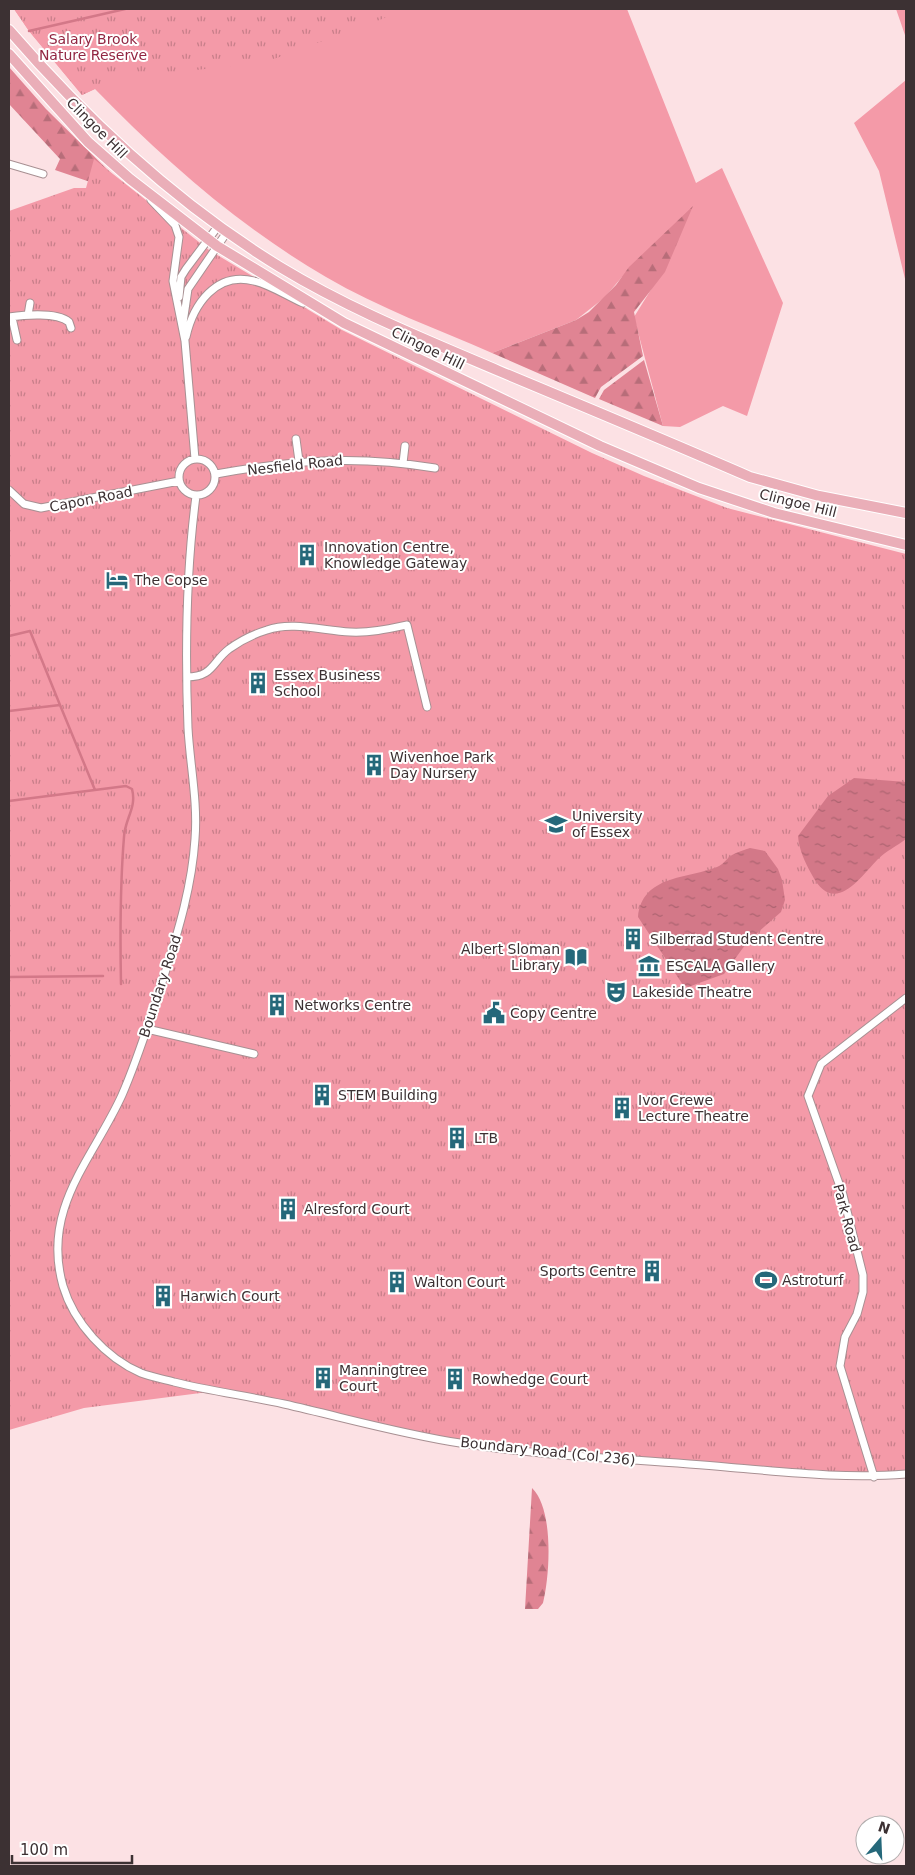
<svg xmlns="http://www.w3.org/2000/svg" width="915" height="1875" viewBox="0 0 915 1875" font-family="'DejaVu Sans',sans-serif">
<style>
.grass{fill:#f49aa8}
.forest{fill:url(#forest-firs)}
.park{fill:url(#park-tufts)}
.water{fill:url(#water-ripples)}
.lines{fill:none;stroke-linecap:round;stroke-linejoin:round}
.stream{stroke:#d37888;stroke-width:2.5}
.street-casing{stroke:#a89093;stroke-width:9}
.primary-casing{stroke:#fff;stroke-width:12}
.street{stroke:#fff;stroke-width:7}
.primary{stroke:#eaaeb8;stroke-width:10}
.labels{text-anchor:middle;stroke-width:4;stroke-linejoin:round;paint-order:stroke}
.park-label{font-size:14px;fill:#922642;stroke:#fff}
.street-label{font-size:14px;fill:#3c3133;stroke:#fff}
.poi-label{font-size:14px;fill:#3c3133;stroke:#fff;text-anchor:start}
</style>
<defs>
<pattern id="forest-firs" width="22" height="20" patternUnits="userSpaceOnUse" patternTransform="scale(1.25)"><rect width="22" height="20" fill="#e08493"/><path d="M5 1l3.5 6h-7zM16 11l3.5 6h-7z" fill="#b76d79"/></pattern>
<pattern id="park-tufts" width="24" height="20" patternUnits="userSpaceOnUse" patternTransform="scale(1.25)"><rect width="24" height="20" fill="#f49aa8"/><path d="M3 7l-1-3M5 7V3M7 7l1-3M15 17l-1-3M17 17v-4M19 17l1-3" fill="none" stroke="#c77e89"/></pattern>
<pattern id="water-ripples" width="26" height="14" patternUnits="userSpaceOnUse" patternTransform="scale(1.25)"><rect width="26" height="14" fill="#d37888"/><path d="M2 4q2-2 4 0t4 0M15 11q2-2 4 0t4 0" fill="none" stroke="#ac6370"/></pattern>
</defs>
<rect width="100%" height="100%" fill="#fce1e4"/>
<!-- grass -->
<path class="grass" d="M14,9H627L696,183L722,168L783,303L747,416L723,406L680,427L663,426L634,317L652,288L622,277L604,298L576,320L492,353C437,329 379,308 326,277C240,227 165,161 95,89L82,95L29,31Z
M896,9H906V38Z
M906,80V283L879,171L854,123Z"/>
<!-- forest -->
<path class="forest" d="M9,67L46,109L122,184L102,186L55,170L60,159L9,104Z
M693,206L665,272L634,312L643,356L601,387L595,398L492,353L576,320L589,312L616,285L629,267Z
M644,360L663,426L599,399L604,390Z
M532,1488C554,1509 550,1575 543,1603L538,1609H525Z"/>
<!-- park -->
<path class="park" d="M14,9H409L266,62L116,79L82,95L29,31Z
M94,159L209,250L342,330L592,453L644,476L727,508L906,554V1474L785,1472L454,1442L216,1391L84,1408L9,1430V211L74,188H86Z"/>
<!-- water -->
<path class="water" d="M854,778L906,782V839C897,846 886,851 878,859C858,880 834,916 812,875C805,862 799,850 798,836L828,796Z
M750,848L765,851L778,869L782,880L785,900L781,912L748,941L724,974L688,987L683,985L638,917C642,875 687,879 717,867C723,865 726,859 732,855C737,852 744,850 750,848Z"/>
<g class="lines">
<!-- stream -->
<path class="stream" d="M29,31L125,9
M9,636L30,631L60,705L9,711
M60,705L95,790
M9,801L126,786L132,789C137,808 125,818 124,837C120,886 120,934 121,984
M9,977L103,976"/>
<!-- street casing -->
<g class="street-casing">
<path id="street" d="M9,164L43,174
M151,200L175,225L179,237L173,281L185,341L195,459
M179,297L181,277L186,269L219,225
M28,315L30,303
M9,317C24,315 57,312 69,322L71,328
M9,317L13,322L17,340
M183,323L188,289L227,232
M186,337C193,305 216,271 254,281C271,285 287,296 303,303
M296,439L299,461
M179 477a18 18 0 1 1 36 0a18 18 0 1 1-36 0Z
M403,463L405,446
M216,474C294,460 356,455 435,468
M9,490L24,504L41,508L179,481
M196,496C186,572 185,651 188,728C190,765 198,802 195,839C192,885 179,929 165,973C152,1014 139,1056 122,1095C93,1159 41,1208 63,1286C74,1323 106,1358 141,1373C151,1377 164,1379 174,1382C210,1391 248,1396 284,1404C342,1417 401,1434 460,1443C548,1457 637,1459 726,1467C786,1472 846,1479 906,1474
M187,677C213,677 212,662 229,649C240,641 254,634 267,630C292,621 324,631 350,632C370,633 388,629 407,625L427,707
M147,1029L254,1054
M874,1477L840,1366L845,1337L857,1314L863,1292V1275L843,1195L808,1096L821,1064L906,998"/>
</g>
<!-- primary casing -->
<g class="primary-casing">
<path id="primary" d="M9,30C87,120 177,204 280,267C349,309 424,339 499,371C583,406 667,441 750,477L819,496L906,513
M9,54L88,142L130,179L217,246L344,323L600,446L699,488L774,513L906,545"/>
</g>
<!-- street -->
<use href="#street" class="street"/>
<!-- primary -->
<use href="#primary" class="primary"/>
</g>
<!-- icons -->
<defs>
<g id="building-bare" transform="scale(1.725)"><path d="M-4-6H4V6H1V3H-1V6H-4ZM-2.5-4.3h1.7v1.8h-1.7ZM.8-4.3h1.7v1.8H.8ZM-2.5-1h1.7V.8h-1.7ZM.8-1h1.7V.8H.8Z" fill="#25687a" stroke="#fff" stroke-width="2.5" paint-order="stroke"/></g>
<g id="hotel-bare" transform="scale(1.725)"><path d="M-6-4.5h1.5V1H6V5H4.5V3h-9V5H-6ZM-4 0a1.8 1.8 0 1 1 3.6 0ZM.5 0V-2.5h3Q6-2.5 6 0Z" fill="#25687a" stroke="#fff" stroke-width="2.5" paint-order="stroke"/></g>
<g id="university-bare" transform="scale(1.725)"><path d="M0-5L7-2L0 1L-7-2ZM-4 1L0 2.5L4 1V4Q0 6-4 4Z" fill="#25687a" stroke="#fff" stroke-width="2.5" paint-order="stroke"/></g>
<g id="library-bare" transform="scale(1.725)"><path d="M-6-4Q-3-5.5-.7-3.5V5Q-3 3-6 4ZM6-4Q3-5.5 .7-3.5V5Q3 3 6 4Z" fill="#25687a" stroke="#fff" stroke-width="2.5" paint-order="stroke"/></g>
<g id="museum-bare" transform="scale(1.725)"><path d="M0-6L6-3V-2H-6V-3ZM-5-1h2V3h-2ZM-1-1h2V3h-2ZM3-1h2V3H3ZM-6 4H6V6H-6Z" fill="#25687a" stroke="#fff" stroke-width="2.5" paint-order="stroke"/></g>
<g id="theatre-bare" transform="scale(1.725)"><path d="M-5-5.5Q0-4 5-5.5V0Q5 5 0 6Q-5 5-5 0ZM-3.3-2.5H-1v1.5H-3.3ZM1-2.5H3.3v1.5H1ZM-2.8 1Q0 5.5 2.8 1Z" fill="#25687a" stroke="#fff" stroke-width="2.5" paint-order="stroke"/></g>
<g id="civic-bare" transform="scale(1.725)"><path d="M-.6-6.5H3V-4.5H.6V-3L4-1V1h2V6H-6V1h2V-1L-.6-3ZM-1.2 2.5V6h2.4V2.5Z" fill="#25687a" stroke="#fff" stroke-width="2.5" paint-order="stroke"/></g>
<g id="stadium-bare" transform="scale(1.725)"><path d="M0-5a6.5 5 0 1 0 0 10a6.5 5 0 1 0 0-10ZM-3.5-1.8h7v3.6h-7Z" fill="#25687a" stroke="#fff" stroke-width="2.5" paint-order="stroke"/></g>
</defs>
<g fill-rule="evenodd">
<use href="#building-bare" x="307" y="555"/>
<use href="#hotel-bare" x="117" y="580"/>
<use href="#building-bare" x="258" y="683"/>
<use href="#building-bare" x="374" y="765"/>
<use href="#university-bare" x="556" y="824"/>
<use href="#building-bare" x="633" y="939"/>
<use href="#library-bare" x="576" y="957"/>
<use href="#museum-bare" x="649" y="966"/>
<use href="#theatre-bare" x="616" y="992"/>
<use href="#building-bare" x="277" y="1005"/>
<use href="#civic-bare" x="494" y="1013"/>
<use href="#building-bare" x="322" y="1095"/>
<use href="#building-bare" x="622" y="1108"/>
<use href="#building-bare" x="457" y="1138"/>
<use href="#building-bare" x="288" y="1209"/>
<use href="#building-bare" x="652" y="1271"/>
<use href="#stadium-bare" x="766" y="1280"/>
<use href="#building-bare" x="397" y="1282"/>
<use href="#building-bare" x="163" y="1296"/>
<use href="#building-bare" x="323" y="1378"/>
<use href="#building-bare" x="455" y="1379"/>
</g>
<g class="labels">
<!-- park labels -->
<g class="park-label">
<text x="93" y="44">Salary Brook<tspan x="93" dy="16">Nature Reserve</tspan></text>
</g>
<!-- street labels -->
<g class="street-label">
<text transform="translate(97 128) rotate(45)" y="5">Clingoe Hill</text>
<text transform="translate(428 348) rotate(26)" y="5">Clingoe Hill</text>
<text transform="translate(295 465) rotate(-6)" y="5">Nesfield Road</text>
<text transform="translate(91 499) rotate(-11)" y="5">Capon Road</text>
<text transform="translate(798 503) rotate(14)" y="5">Clingoe Hill</text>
<text transform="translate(160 986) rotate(-72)" y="5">Boundary Road</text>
<text transform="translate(847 1218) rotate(75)" y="5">Park Road</text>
<text transform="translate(548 1451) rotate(6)" y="5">Boundary Road (Col 236)</text>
</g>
<!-- poi labels -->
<g class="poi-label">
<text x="324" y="552">Innovation Centre,<tspan x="324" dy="16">Knowledge Gateway</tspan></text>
<text x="134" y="585">The Copse</text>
<text x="274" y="680">Essex Business<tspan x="274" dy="16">School</tspan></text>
<text x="390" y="762">Wivenhoe Park<tspan x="390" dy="16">Day Nursery</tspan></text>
<text x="572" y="821">University<tspan x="572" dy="16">of Essex</tspan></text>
<text x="650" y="944">Silberrad Student Centre</text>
<text x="560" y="954" text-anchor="end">Albert Sloman<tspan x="560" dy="16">Library</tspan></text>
<text x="666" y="971">ESCALA Gallery</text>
<text x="632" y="997">Lakeside Theatre</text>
<text x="294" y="1010">Networks Centre</text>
<text x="510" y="1018">Copy Centre</text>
<text x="338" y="1100">STEM Building</text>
<text x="638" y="1105">Ivor Crewe<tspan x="638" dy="16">Lecture Theatre</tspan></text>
<text x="474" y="1143">LTB</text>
<text x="304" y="1214">Alresford Court</text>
<text x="636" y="1276" text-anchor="end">Sports Centre</text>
<text x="782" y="1285">Astroturf</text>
<text x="414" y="1287">Walton Court</text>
<text x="180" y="1301">Harwich Court</text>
<text x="339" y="1375">Manningtree<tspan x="339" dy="16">Court</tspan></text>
<text x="472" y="1384">Rowhedge Court</text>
</g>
</g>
<!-- border -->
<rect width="915" height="1875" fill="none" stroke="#3c3133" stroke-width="20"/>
<!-- north arrow -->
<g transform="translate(880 1840) rotate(19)"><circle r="24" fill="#ffffff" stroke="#b1adad"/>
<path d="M0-4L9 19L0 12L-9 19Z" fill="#25687a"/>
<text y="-8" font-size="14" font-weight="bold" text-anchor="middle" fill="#3c3133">N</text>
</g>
<!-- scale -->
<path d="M12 1855v8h120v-8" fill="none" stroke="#3c3133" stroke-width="2.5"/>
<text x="20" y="1855" font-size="15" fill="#3c3133" stroke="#ffffff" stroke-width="4" paint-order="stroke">100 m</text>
</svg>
